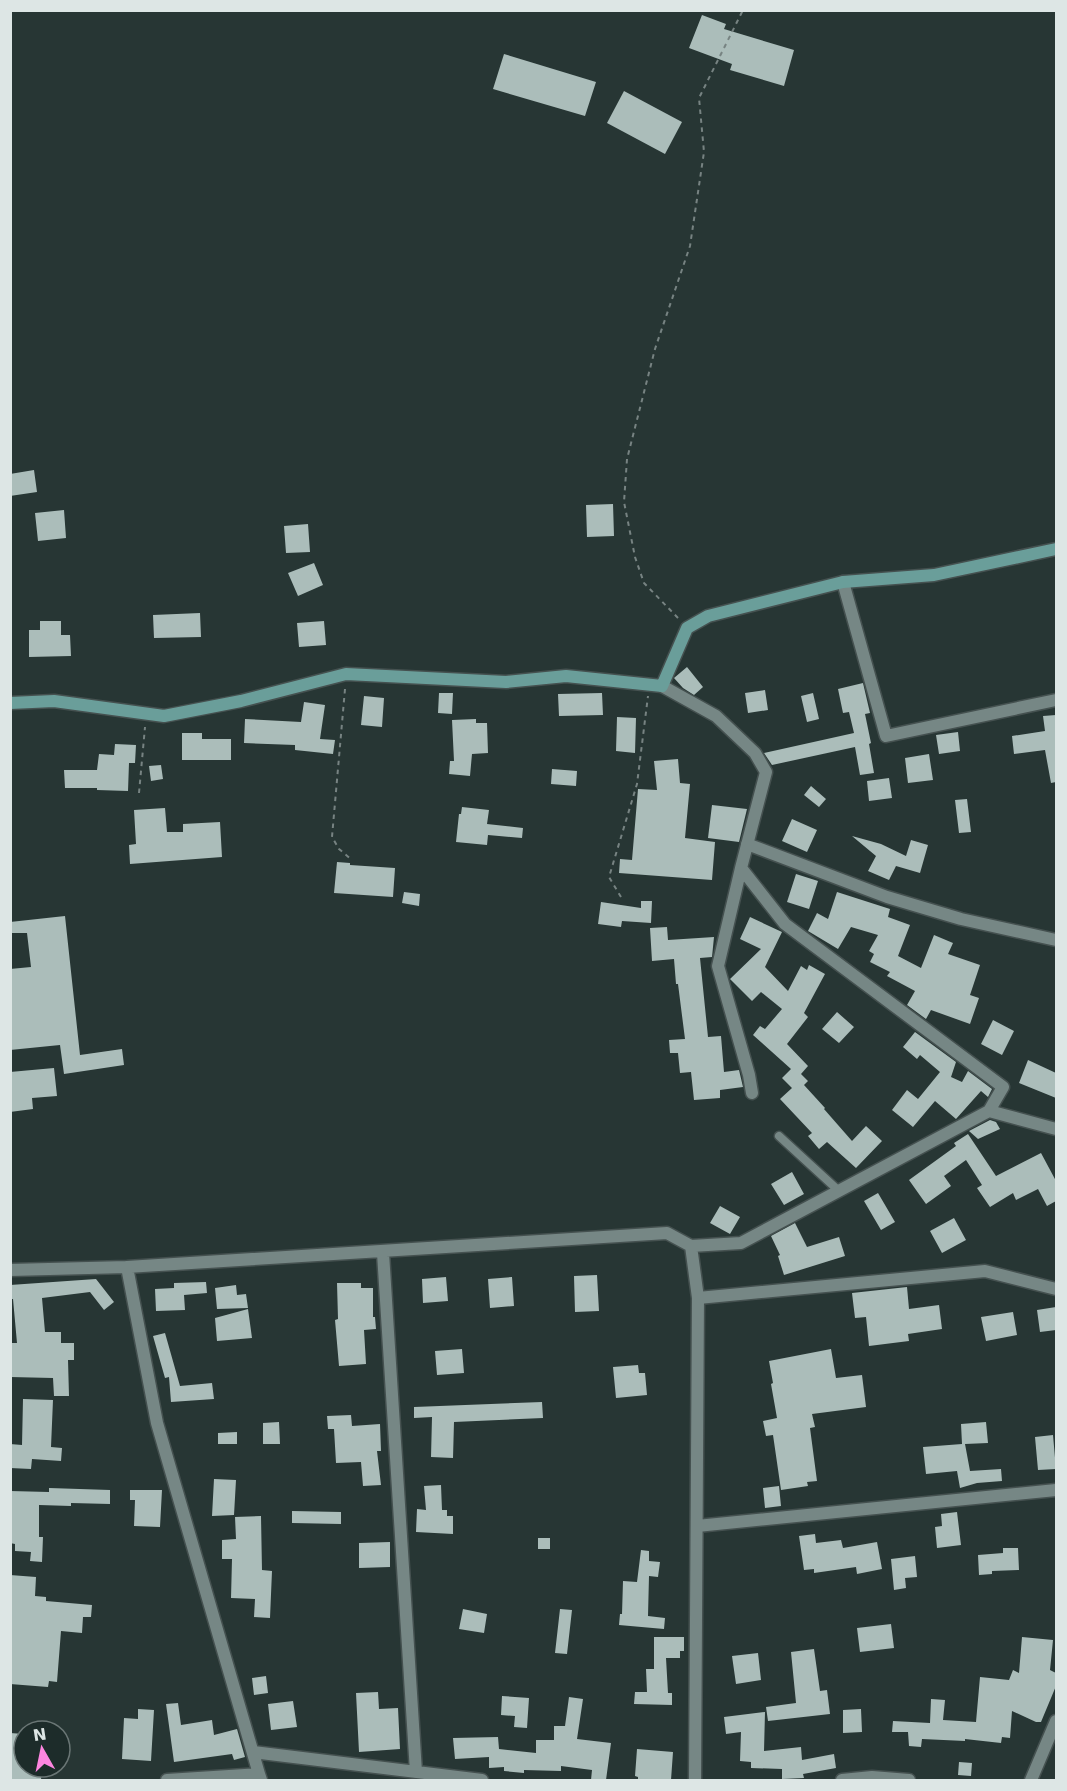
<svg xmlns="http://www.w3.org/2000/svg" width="1067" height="1791" viewBox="0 0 1067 1791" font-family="'DejaVu Sans',sans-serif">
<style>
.building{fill:#abbdba}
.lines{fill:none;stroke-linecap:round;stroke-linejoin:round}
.lane-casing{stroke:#455150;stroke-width:11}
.street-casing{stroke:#455150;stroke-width:15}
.secondary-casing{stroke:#455150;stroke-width:15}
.path{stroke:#778382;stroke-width:2;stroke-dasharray:4.5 4.5;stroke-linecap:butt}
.lane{stroke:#768785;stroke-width:8}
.street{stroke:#768785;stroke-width:12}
.secondary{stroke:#6a9e9a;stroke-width:12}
</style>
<rect width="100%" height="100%" fill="#273634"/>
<!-- building -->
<path class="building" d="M702,15L726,24L724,29L794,50L784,86L730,70L732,64L689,48Z
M504,54L596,82L585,116L493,89Z
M624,91L682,122L665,154L607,123Z
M34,470L37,492L10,496V474Z
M613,504L614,536L587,537L586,505Z
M64,510L66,538L38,541L35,513Z
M308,524L310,552L286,553L284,526Z
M314,563L323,585L298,596L288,573Z
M200,613L201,637L154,638L153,615Z
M40,621H61V635H70L71,656L29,657V630H40Z
M324,621L326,645L299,647L297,623Z
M687,667L703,687L694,695L683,688L674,678Z
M863,683L870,713L865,714L871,743L869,744L874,773L860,775L855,747L772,765L764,753L854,733L849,712L843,713L838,689Z
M765,690L768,710L748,713L745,693Z
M439,693H453L452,714L438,713Z
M602,693L603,715L559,716L558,694Z
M813,693L819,719L807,722L801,696Z
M364,696L384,698L382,727L361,725Z
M304,702L325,705L320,739L335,740L333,754L295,750V745L244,743L245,719L301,722Z
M1056,715V782L1051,783L1045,750L1014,754L1012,736L1045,731L1043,716Z
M617,717L636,718L635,753L616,751Z
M476,719V723H487L488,753L472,754L470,776L449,774L450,761H454L452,720Z
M958,732L960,751L939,754L936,735Z
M182,733H202V739H231V760H182Z
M115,744L136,745L135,763H129L128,791L97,790V788H65L64,770H97L99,754L114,755Z
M929,754L933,780L908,783L905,758Z
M678,759L680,783L690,784L685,838L715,842L712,880L619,873L620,859L632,860L638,789L657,790L654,761Z
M161,765L163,779L151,781L149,766Z
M552,769L577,771L576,786L551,784Z
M889,778L892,798L869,801L867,781Z
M811,786L826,799L819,807L804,795Z
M967,799L971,832L959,833L955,800Z
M712,805L747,809L739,842L708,838Z
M462,807L489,810L487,824L523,828L522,838L488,835L487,845L456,842L459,814H461Z
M165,808L167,832H183V824L220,822L222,857L130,864L129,845L136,844L134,810Z
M792,819L817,830L807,852L782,841Z
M852,836L881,844L906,856L911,840L928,845L920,873L896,866L889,880L868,871L876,856Z
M337,862L350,863V865L395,868L393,897L334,893Z
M796,874L818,881L809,909L787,902Z
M404,892L420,894L419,906L402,903Z
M837,892L890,909L888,917L910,925L898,956L921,968L934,935L953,943L948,954L980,965L970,995L979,998L970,1024L931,1010L926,1019L907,1005L915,991L887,976L890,972L870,962L874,954L869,951L878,935L851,927L838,949L808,931L817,913L828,919Z
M641,901H652L651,923L622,921L621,927L598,924L601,902L641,908Z
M65,916L80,1055L122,1049L124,1065L64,1074L60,1045L10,1050V969L31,967L27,933H10V922Z
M750,917L782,932L765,967L788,991L801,966L807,970L809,965L825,974L804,1013L808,1017L787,1044L808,1066L801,1074L808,1081L804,1085L825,1108L824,1109L852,1141L866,1126L882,1141L856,1168L827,1142L819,1149L808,1136L812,1133L780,1099L792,1088L782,1078L791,1069L753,1035L760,1026L765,1029L782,1009L761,992L752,1001L730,979L761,949L740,939Z
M667,927L668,940L714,937L712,957L700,958L708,1037L721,1036L724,1072L739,1070L743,1087L720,1090V1098L694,1100L691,1072L680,1073L678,1053H670L669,1040L685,1039L678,984H676L674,959L652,961L650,928Z
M837,1012L854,1027L839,1043L822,1029Z
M993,1020L1014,1031L1002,1055L981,1044Z
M915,1032L956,1062L951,1077L962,1082L968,1071L992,1089L988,1097L981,1091L956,1119L935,1101L913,1127L892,1110L907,1090L918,1099L940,1072L920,1055L917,1059L903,1047Z
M1028,1060L1056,1073V1098L1019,1083Z
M54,1068L57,1096L32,1098L33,1109L10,1112V1072Z
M990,1120L996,1122L1000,1129L978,1139L969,1131Z
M968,1134L996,1176L1041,1153L1056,1181V1201L1047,1206L1038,1189L1016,1200L1013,1193L990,1207L977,1188L982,1185L966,1160L944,1176L951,1186L926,1204L909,1180L956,1146L954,1143Z
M792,1172L804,1194L784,1205L771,1184Z
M878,1193L895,1222L881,1230L864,1201Z
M720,1206L740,1217L730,1234L710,1223Z
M954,1218L966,1240L942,1253L930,1231Z
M795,1223L807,1247L839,1237L845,1256L784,1275L778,1256L780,1255L771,1236Z
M597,1275L599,1311L575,1312L574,1276Z
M446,1277L448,1301L423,1303L422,1279Z
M512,1277L514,1306L490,1308L488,1279Z
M96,1279L114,1302L104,1310L90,1292L42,1298L45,1332H61V1343H74V1360H68L69,1396H54L53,1378L10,1377V1343H17L13,1299H10V1285Z
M206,1282L207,1293L184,1295L185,1310L156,1311L155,1289L174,1288V1283Z
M337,1283H361V1288H373V1317H375L376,1329L364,1330L366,1364L339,1366L335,1320L338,1319Z
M236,1285L237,1295L246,1294L248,1308L217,1309L215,1288Z
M907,1287L909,1309L939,1305L942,1329L908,1334L909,1341L869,1346L866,1317L855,1318L852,1293Z
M1056,1307V1330L1040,1332L1037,1310Z
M248,1309L252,1338L217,1341L215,1318Z
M1013,1312L1017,1335L986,1341L981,1317Z
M165,1333L180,1386L212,1383L214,1399L171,1402L169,1377L165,1378L153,1336Z
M462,1349L464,1373L437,1375L435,1351Z
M831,1349L836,1378L862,1375L866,1407L812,1414L815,1427L810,1428L817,1481L807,1482L808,1486L781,1490L773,1435L766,1436L763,1421L777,1418L771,1384L773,1383L769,1361Z
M638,1365L639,1373H645L647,1395L616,1398L613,1367Z
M23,1399L53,1400L51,1447L62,1448L61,1461L32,1459L31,1469L10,1468V1444L22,1445Z
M542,1402L543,1418L454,1422L453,1458L431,1457L432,1417L414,1418V1407Z
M351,1415L352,1426L380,1424L381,1451H377L381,1485L363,1486L361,1462L336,1463L334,1429H328L327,1416Z
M279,1422L280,1444H263V1423Z
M986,1422L988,1443L965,1444L970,1471L1001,1469L1002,1481L977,1483L960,1488L957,1471L926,1474L923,1447L962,1444L961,1424Z
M237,1432V1444H218V1433Z
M1053,1435L1056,1469L1038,1470L1035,1437Z
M214,1479L236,1480L234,1515L212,1516Z
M441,1485L442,1510H447V1516H453V1534L416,1532L417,1509L426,1510L424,1486Z
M779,1486L781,1506L765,1508L763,1488Z
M49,1488L110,1490V1504L71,1503V1506L39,1505V1537H43L42,1562L30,1561L31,1552L15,1551V1544L10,1543V1491L49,1492Z
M130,1490H162L160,1527L134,1526L135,1500H130Z
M292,1511L341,1512V1524L292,1523Z
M957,1512L961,1545L937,1548L935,1527L942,1526L941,1514Z
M261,1516L262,1570L272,1571L270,1618L254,1617L255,1599L231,1598L232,1559H222V1540L236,1539L235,1517Z
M815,1534L816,1543L841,1540L843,1548L877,1542L882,1569L857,1574L856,1567L814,1573V1569L804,1570L799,1536Z
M538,1538H550V1549H538Z
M390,1542V1567L359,1568V1543Z
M1003,1548H1018L1019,1570L992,1571V1574L979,1575L978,1555L1003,1553Z
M641,1550L649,1551V1561L660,1562L658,1577L649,1576L648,1616L665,1618L664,1629L619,1625L620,1614H622L623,1581L637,1582Z
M915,1556L917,1577L905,1578L906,1588L894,1590L891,1559Z
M10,1575L36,1577L35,1596L46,1597V1601L92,1605L91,1617H83L82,1633L61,1631L57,1682L49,1681L48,1687L10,1684Z
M463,1609L487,1614L484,1633L459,1629Z
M560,1609L572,1610L567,1654L555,1653Z
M891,1624L894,1648L860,1652L857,1628Z
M654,1637H684V1651H680V1658H666L668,1693H672V1705L634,1704L635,1692H647L646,1669H654Z
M1022,1637L1053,1640L1050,1670L1056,1673V1686L1041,1722H1036L1012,1711L1010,1738L1002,1737L1001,1743L965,1739V1741L922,1739L921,1747L909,1746L908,1732H892L893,1721L930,1723L931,1699L945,1700L943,1720L976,1722L980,1677L1009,1680L1013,1670L1019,1673Z
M814,1649L820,1691L827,1690L830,1714L768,1721L766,1707L796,1703L791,1652Z
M758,1653L761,1680L736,1684L732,1656Z
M266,1676L268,1693L254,1695L252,1678Z
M378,1692L379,1709L398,1708L400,1749L359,1752L356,1693Z
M502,1696L529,1698L527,1728L514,1727L515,1716L501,1715Z
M569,1697L583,1699L577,1739L611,1743L606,1780H591L592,1770L561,1766V1771L524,1770V1773L504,1771V1767L489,1768V1757L455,1759L453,1738L498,1737L499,1749L536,1753V1740H554V1726H565Z
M293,1701L297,1727L271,1730L268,1704Z
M178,1703L181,1725L212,1720L214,1735L237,1729L245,1757L234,1760L232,1754L174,1762L166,1704Z
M138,1709L154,1710L151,1761L122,1759L124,1718L138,1719Z
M861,1709L862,1732L843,1733V1710Z
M765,1712L764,1751L801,1747L802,1760L834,1754L836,1768L803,1774L804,1778L782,1779V1769L751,1768V1762L740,1761L741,1732L726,1734L724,1717Z
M10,1733L24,1734V1767H42L41,1780H10Z
M637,1749L673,1752L671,1780H638V1777L635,1776Z
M959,1762L972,1763L971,1776L958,1775Z"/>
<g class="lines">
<!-- lane casing -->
<g class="lane-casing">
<path id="lane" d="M779,1136L839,1191"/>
</g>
<!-- street casing -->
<g class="street-casing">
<path id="street" d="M843,582L886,736L1056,700
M662,686L716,716L755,753L766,772L741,868L718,966L749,1075L752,1093
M747,844L887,897L961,919L1056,940
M989,1111L1056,1129
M691,1246L741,1243L989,1111L1003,1087L785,924L741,868
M383,1253L416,1772
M127,1267L157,1423L259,1774
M10,1270L127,1267L667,1233L691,1246L698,1298L695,1780
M698,1298L985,1271L1056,1289
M697,1526L1056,1490
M253,1752L482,1780
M167,1780L259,1774L261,1780
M842,1780L872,1777L909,1780
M1031,1780L1056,1721"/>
</g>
<!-- secondary casing -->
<g class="secondary-casing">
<path id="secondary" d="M10,703L54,701L164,716L241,701L346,674L506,682L566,676L662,686L687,628L708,616L843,582L934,575L1056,549"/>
</g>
<!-- path -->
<path class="path" d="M678,618L644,583L635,557L624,502L627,459L655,349L690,246L704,152L699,98L743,10
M345,689L332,837L339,849L352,860
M139,793L145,727
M621,897L609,877L637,784L648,696"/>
<!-- lane -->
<use href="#lane" class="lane"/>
<!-- street -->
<use href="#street" class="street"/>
<!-- secondary -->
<use href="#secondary" class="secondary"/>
</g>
<!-- border -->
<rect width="1067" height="1791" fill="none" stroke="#dde6e5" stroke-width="24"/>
<!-- north arrow -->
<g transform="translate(42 1749) rotate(351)"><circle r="28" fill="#1d2c2a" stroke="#6a7675" stroke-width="1.5"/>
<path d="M0-4.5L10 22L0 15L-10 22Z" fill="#fe86e0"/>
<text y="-9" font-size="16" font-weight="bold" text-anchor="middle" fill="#dde6e5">N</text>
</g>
</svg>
